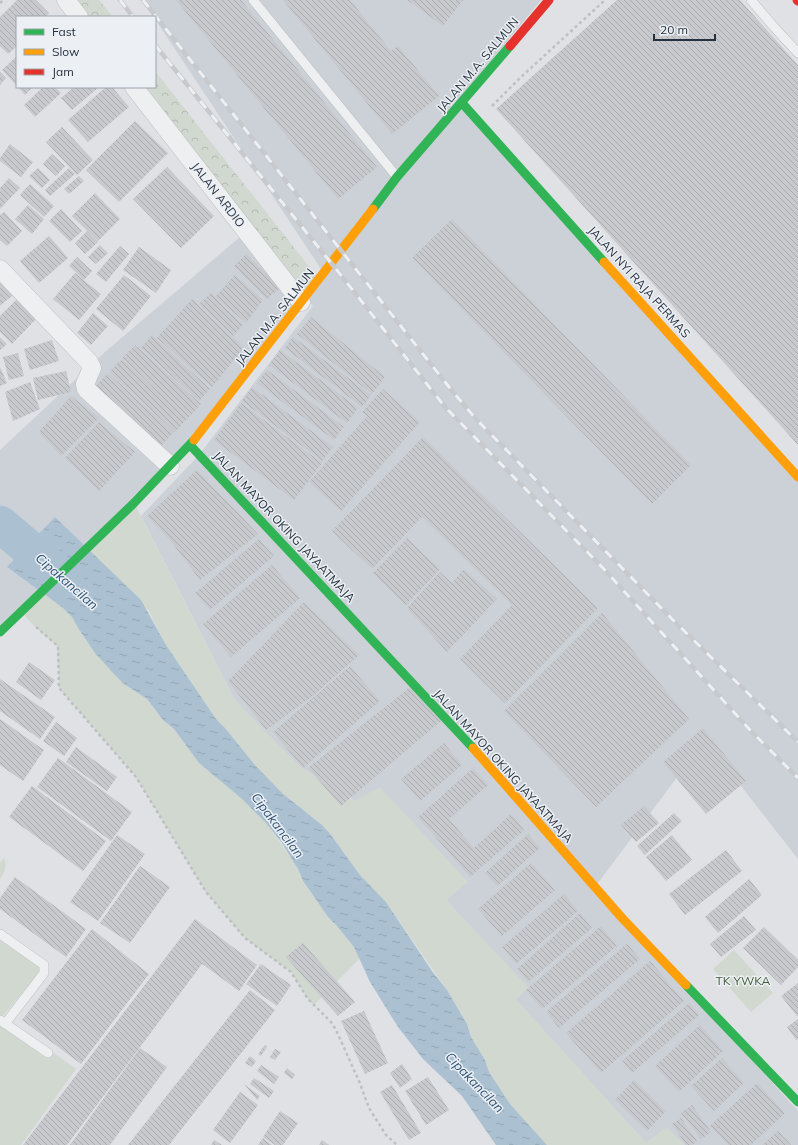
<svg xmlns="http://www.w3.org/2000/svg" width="798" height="1145" viewBox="0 0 798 1145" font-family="Mulish,sans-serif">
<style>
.built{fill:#ccd1d8}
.green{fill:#d0d8cf}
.forest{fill:url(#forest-crowns)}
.water{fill:url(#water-ripples)}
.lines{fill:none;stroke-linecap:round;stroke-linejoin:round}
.river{stroke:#abc1d1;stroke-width:37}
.building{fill:url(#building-back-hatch)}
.lane-casing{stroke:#bdbfc2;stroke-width:10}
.street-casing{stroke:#bdbfc2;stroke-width:19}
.path{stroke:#bdc0c3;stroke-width:2.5;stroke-dasharray:3 3;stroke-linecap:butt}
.lane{stroke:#eeeff1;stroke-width:9}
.street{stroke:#eeeff1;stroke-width:18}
.fast{stroke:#30b455;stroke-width:9}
.slow{stroke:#ff9f0a;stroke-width:9}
.jam{stroke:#e5322d;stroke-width:9}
.rail-casing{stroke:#c7c9cc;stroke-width:4.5}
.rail{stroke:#ecf0f5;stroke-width:3;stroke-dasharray:9;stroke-linecap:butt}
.labels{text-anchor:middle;stroke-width:3;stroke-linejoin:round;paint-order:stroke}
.street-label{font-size:12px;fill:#25313e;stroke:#ecf0f5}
.park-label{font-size:12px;fill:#3d5a32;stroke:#ecf0f5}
.water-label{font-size:13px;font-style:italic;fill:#2e5374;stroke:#ecf0f5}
</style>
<defs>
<pattern id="forest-crowns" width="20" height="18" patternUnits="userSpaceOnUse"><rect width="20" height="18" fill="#d0d8cf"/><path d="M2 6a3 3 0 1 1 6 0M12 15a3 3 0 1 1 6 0" fill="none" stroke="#b2bab3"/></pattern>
<pattern id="water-ripples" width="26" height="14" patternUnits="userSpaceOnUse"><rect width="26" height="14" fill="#abc1d1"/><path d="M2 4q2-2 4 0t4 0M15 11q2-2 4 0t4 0" fill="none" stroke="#93a6b4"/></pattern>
<pattern id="building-back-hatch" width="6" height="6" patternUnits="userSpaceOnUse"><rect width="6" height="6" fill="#c7c9cc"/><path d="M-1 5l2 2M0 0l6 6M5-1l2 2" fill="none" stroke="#abadb0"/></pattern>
</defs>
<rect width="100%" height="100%" fill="#dfe1e4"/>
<!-- built -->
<path class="built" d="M142,0H541L321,269L155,19V17H154Z
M462,103L798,476V859L705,740L595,887L798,1111V1145H684L667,1128L646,1143L515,999L528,988L446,900L467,882L380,788L355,801L299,766L236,702L141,516L199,455L313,306L306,298Z
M247,231L301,302L190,445L0,633V450L105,352Z"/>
<!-- green -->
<path class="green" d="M134,503L236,702L299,766L354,801L380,787L468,882L446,900L529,988L516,999L646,1143L667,1127L684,1145H547L510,1104L489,1072L485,1060L471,1037L467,1024L447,990L386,902L360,875L331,835L322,825L282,793L255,765L225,728L216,719L166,645L148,610L86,548Z
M41,592L63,608L72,617L78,628L95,653L124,684L147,699L163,720L174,729L199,763L242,799L264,821L291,857L298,869L303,882L328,917L337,926L354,947L360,958L314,1005L308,999L291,972L245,938L206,892L136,777L59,688L57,646L32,624L21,611Z
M4,858C7,866 5,872 0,879V863Z
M0,932L42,969L3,1016L76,1069L21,1145H0Z
M734,950L773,993L751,1012L713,969Z"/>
<!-- forest -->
<path class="forest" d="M72,0H99L113,17H85Z
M155,71L318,278L306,293L141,87H155Z"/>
<!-- water -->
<path class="water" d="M55,517L141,600L166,645L216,719L225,728L255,765L282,793L322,825L331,835L360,875L386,902L432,971L447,990L467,1024L471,1037L485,1060L489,1072L510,1104L547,1145H496L462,1096L423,1059L398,1027L370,982L354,947L337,926L328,917L303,881L298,869L282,843L264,821L242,799L199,763L174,729L163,720L147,699L124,684L114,674L95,653L78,628L72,617L63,608L7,567Z"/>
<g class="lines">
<!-- river -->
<path class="river" d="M0,524L66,580"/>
</g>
<!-- building -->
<path class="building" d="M17,0H36L49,13L46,17H17V46L8,54L0,46V17Z
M176,0H241L377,167L338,199Z
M283,0H350L391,51L398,46L439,96L392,134Z
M407,0H463L443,26Z
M617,0H740L798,65V445L496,109Z
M17,56V86L2,70Z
M0,72L6,78L0,85Z
M18,87H33L25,95Z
M43,87H55L61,93L35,117L24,105Z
M74,87H99L72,110L61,98Z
M106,87H112L129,107L88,142L68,120Z
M135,121L168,153L119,202L86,170Z
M62,127L93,160L77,175L46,142Z
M10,144L33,162L21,177L0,161V158Z
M52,154L65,166L56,176L43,164Z
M167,167L214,216L181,248L133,199Z
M38,168L50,180L42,188L29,176Z
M69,168L75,174L50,196L45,190Z
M79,176L84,181L69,194L64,189Z
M9,178L20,188L0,209V188Z
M30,184L54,206L44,217L20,195Z
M95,193L120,219L98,241L72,216Z
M28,205L44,219L32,234L15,219Z
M61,209L82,231L70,242L49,221Z
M4,212L22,231L7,246L0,240V215Z
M452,219L691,465L652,504L412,258Z
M87,231L98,242L85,254L75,243Z
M49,236L68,258L39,283L20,261Z
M100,245L108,253L96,264L88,257Z
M120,246L129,254L106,282L96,274Z
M139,247L171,270L156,293L123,270Z
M246,254L281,287L267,299L234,266Z
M77,257L92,271L84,280L69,266Z
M75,273L101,294L79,320L53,299Z
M124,275L151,296L123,331L96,309Z
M235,275L263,300L246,323L215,297Z
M0,279L13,295L0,306Z
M211,293L243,325L233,336L199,304Z
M17,299L37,318L12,344L0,332V316Z
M192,299L244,348L212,387L157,338Z
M93,313L108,326L91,345L77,333Z
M311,317L385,377L372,394L297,334Z
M152,335L210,389L199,401L141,348Z
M0,337L7,344L0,350Z
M293,337L371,395L362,407L285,348Z
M52,340L59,361L30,370L24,349Z
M135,345L201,404L188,418L122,358Z
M280,350L358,408L347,423L269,365Z
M18,353L24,376L9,380L3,357Z
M122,359L188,418L175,432L109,372Z
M0,367L7,383L0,386Z
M267,370L344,427L334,440L257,383Z
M66,371L71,392L38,400L33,378Z
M108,373L174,432L161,446L95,387Z
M30,382L40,409L13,421L5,392Z
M252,387L333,447L322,461L242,401Z
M383,389L420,422L341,511L309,482L367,416L362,412Z
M71,396L99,418L61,456L39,432Z
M241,403L322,463L294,500L214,440Z
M99,422L135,452L99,491L65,458Z
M423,437L598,608L505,703L460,659L512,605L422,517L372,569L332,531Z
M197,470L258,534L200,580L170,540L147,516Z
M407,538L440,569L406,605L373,573Z
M259,539L274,556L210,610L195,593Z
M272,565L300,598L231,657L203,624Z
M464,569L497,599L447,652L407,608L440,572L452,583Z
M304,602L359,655L314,695L266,730L228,681Z
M602,613L689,719L596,807L504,711Z
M29,662L55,680L41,700L16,682Z
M350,666L380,701L303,768L273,732Z
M0,679L55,717L40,739L0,711Z
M414,684L442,720L341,806L308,768Z
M0,719L44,750L23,781L0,765Z
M56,722L77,738L64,756L43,741Z
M703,728L746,781L706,814L663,762Z
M444,743L462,765L420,801L401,779Z
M76,747L117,777L107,791L66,762Z
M58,758L132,812L111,841L37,787Z
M473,768L488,785L449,819L474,848L511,814L524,830L470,877L418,817Z
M32,786L106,841L83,871L9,817Z
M644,806L659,823L636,842L621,825Z
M674,813L682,821L645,855L637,846Z
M528,834L540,848L497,886L485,873Z
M117,835L145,854L98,921L70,902Z
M672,835L692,860L666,881L646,857Z
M726,850L742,871L685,915L669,894Z
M531,863L555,890L502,936L478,909Z
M140,866L170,887L130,943L100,923Z
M15,877L86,929L66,957L0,909V898Z
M749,879L762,895L718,933L705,917Z
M564,894L578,911L516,964L502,947Z
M580,913L592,928L528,982L517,969Z
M744,916L756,930L721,957L710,944Z
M195,919L257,965L239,991L202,964L67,1145H23Z
M601,926L617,946L542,1009L526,990Z
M764,927L798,960V967L781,985L743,948Z
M92,929L149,974L81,1064L22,1020Z
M303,943L355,1002L338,1016L286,957Z
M627,944L640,959L559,1028L546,1012Z
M650,961L684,1001L601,1073L566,1033Z
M261,964L291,985L277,1006L246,984Z
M798,983V1016H797L781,996Z
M250,990L275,1010L169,1145H128Z
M689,1003L699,1015L632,1073L622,1061Z
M364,1011L388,1063L365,1074L341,1021Z
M798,1019V1039L796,1040L787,1027Z
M700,1025L723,1051L679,1092L655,1066Z
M265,1045L267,1047L261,1056L258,1054Z
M140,1048L167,1067L110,1145H70Z
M275,1049L281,1052L275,1060L270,1057Z
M250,1056L256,1061L252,1067L245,1063Z
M722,1058L744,1083L714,1111L691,1086Z
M402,1064L412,1079L400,1088L390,1073Z
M261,1065L279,1077L274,1084L257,1071Z
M287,1068L295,1075L292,1079L284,1073Z
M428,1077L449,1110L426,1125L405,1091Z
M254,1078L274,1091L269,1098L250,1084Z
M634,1080L666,1111L647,1131L615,1100Z
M757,1083L785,1113L751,1145H728L710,1126Z
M244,1084L260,1096L257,1100Z
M392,1085L421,1133L409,1140L380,1092Z
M240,1092L258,1105L230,1143L213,1130Z
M692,1105L711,1132L701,1139L681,1113Z
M280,1111L298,1123L283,1145H275L263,1137Z
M681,1118L697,1141L692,1145H686L672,1124Z
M778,1131L791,1145H762Z
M263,1138L272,1145H258Z
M214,1140L222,1145H211Z
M322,1140L329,1145H319Z"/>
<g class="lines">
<!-- lane casing -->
<g class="lane-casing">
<path id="lane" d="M253,0L397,177
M751,0L774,27L798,53
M0,934L44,965V973L5,1024
M0,1020L48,1053"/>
</g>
<!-- street casing -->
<g class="street-casing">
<path id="street" d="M66,0L79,17
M134,87L301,302
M0,269L89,362L92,368L85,384L86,389L170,466"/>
</g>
<!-- path -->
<path class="path" d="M0,3L3,0
M492,106L520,78L605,0
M36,627L58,646L59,688L136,777L206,892L245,938L291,972L308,999L331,1022L336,1030L359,1081L369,1108L386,1135L397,1145"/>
<!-- lane -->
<use href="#lane" class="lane"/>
<!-- street -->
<use href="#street" class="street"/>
<!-- fast -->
<path class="fast" d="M462,103L604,262
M373,209L397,177L510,46
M190,445L473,748
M0,632L134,503L194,440
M686,985L798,1102"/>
<!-- slow -->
<path class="slow" d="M604,262L798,477
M194,440L373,209
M473,748L623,919L686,985"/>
<!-- jam -->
<path class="jam" d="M797,0L798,1
M510,46L549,0"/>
<!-- rail casing -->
<g class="rail-casing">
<path id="rail" d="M120,0L133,17
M143,0L453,392L476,419L674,621L798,742
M155,45L340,274L445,407L603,568L750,730L798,778"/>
</g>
<!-- rail -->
<use href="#rail" class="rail"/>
</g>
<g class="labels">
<!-- street labels -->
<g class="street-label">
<text transform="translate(478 65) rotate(-50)" y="4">JALAN M.A. SALMUN</text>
<text transform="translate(218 195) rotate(52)" y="4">JALAN ARDIO</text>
<text transform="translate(639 282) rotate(48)" y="4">JALAN NYI RAJA PERMAS</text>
<text transform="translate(275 317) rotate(-52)" y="4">JALAN M.A. SALMUN</text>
<text transform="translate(284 527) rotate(47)" y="4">JALAN MAYOR OKING JAYAATMAJA</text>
<text transform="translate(503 766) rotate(48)" y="4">JALAN MAYOR OKING JAYAATMAJA</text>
</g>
<!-- park labels -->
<g class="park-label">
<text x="743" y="985">TK YWKA</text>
</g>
<!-- water labels -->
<g class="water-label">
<text transform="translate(67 581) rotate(41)" y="5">Cipakancilan</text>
<text transform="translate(278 825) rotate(53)" y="5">Cipakancilan</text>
<text transform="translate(475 1082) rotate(46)" y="5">Cipakancilan</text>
</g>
</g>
<!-- legend -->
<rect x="16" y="16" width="140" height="72" fill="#ecf0f5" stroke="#9ca4ac"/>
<rect x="24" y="29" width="20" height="6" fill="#30b455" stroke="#9ca4ac"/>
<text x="52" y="36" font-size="12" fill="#25313e">Fast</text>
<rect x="24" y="49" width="20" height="6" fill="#ff9f0a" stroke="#9ca4ac"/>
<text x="52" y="56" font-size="12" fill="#25313e">Slow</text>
<rect x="24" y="69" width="20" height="6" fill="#e5322d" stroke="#9ca4ac"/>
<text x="52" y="76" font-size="12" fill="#25313e">Jam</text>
<!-- scale -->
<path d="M654 34v6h61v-6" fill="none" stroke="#25313e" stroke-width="2"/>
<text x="660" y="34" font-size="12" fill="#25313e" stroke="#ecf0f5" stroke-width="3" paint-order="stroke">20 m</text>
</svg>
